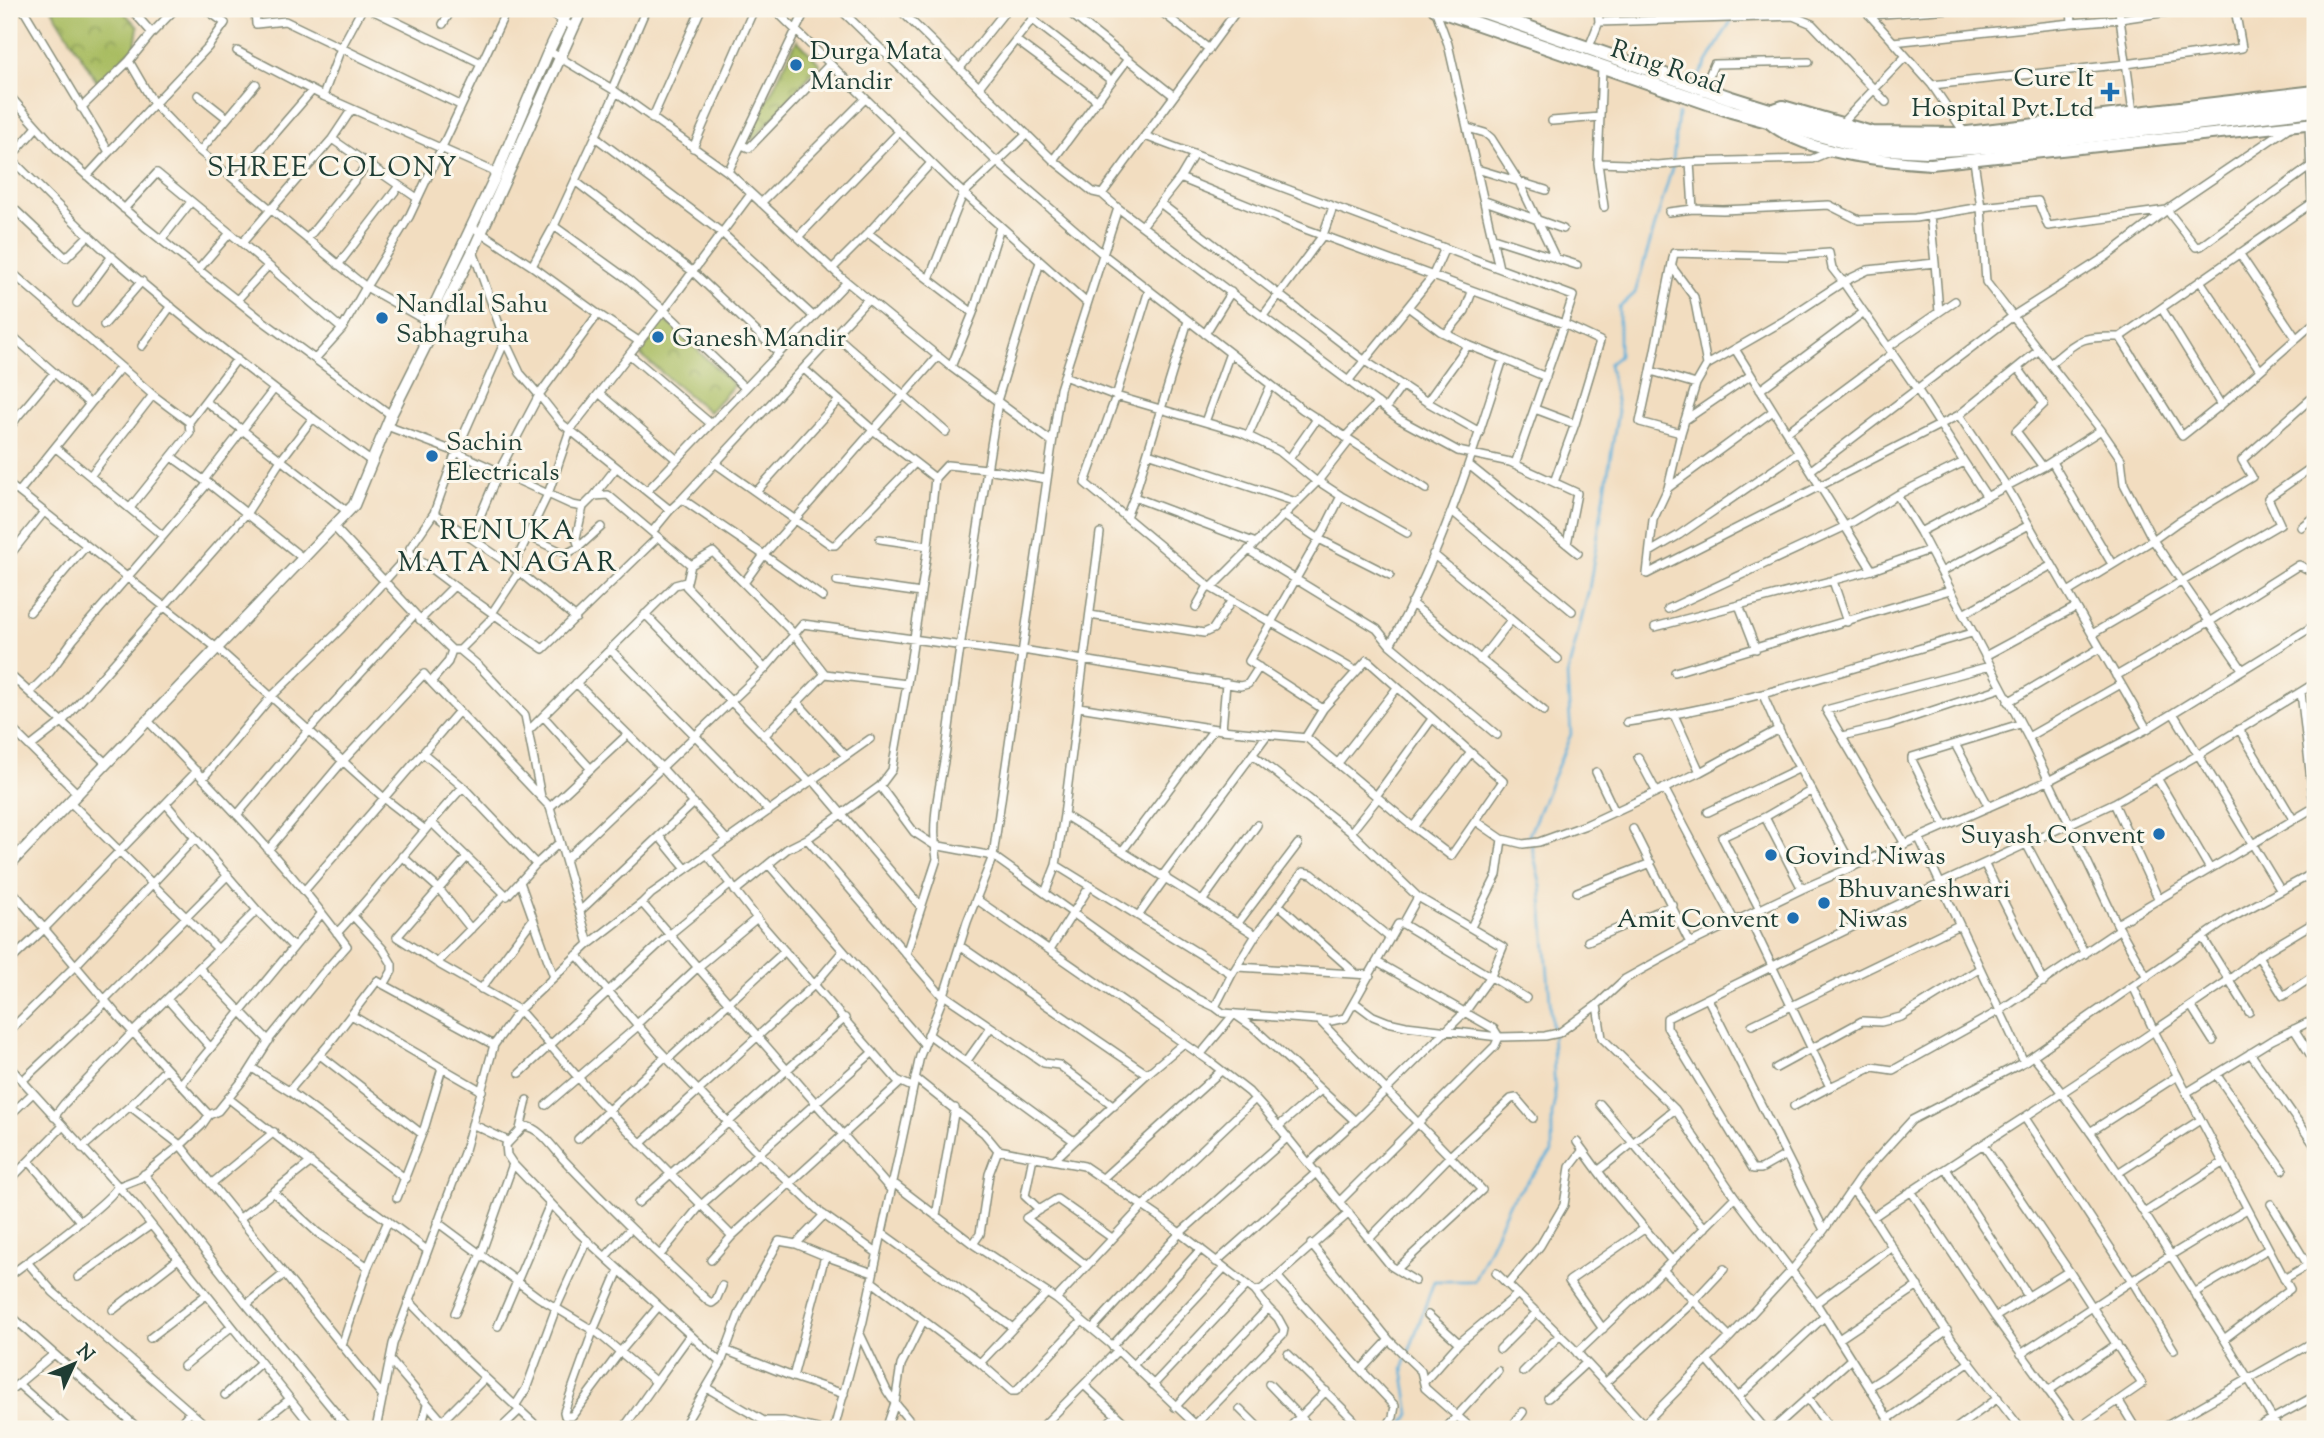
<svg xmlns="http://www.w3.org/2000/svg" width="2324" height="1438" viewBox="0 0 2324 1438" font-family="'Sorts Mill Goudy',serif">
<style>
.park{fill:url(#park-crowns);stroke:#647c4a;stroke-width:2}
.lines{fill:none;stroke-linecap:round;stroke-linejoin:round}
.stream{stroke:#60b0da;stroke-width:2.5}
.street-casing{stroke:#888d7a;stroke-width:10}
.secondary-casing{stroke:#888d7a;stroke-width:13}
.primary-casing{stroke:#888d7a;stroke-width:14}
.highway-casing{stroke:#888d7a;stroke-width:16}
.street{stroke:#fff;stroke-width:7}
.secondary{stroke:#fff;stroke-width:10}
.primary{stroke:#fff;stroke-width:10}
.highway{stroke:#fff;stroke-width:12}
.poi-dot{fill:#1f6fb2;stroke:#fbf7ec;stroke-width:2.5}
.labels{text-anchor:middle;stroke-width:6;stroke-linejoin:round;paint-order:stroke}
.poi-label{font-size:26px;fill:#1f3d34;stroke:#fbf7ec;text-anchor:start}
.street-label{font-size:26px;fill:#1f3d34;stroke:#fbf7ec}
.neighbourhood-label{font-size:28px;letter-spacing:2px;fill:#1f3d34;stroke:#fbf7ec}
</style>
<defs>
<pattern id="park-crowns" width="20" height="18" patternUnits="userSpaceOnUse" patternTransform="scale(1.75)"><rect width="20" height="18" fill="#a8bc61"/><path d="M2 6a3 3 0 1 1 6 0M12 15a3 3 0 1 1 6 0" fill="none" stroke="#889a51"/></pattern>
</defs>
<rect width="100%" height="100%" fill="#fbf7ec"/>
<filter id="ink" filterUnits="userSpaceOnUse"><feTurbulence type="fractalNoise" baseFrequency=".0143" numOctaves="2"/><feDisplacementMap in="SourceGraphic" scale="14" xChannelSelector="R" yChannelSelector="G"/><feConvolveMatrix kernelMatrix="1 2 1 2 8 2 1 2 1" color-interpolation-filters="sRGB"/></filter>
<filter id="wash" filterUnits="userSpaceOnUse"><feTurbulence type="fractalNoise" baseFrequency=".00686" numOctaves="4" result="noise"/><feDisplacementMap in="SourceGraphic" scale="28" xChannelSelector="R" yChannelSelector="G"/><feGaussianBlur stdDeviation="1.57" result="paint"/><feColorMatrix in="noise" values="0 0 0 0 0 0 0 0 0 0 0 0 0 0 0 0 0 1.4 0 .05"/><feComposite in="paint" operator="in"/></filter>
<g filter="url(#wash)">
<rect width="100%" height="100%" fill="#f2ddc0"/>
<!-- park -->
<path class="park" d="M52,9H121L138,27L135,47L97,82Z
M797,40L820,64L753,140L749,136Z
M662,316L734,385L709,412L637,352Z"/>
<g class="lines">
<!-- stream -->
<path class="stream" d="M1699,76L1731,21
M1401,1429L1410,1414L1403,1369L1434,1281H1474L1510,1202L1552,1152V1114L1555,1099L1552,1026L1541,886L1529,835L1571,734L1567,676L1589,589L1618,411L1609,364L1619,356V308L1635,293L1672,168L1678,114"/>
</g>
</g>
<g filter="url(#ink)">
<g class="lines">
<!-- street casing -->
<g class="street-casing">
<path id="street" d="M23,9L109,152L154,104L129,61L152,33L131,9
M205,9L225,23L208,47L154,104L197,149L366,287L342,329
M255,9L256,24L285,21L460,105
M362,9L341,48L323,96L497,173
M370,9L481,63
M544,9L573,27
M774,9L951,182L1087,303
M840,9L997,162L1104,255L1302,409L1426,489
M899,9L1053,160L1093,192L1102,194L1238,9
M1065,9L1174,96
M1158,9L1209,49
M1435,9L1448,44L1499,268
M1598,9L1599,22
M1864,9L1932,85L1964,132
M2071,9L2072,23L2120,19L2119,9
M1869,15L1951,9
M1033,20L1112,81
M443,24L452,9
M152,33L175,9
M1017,41L1098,101
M1893,42L2072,23
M1589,47L1599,22L1793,16L1812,24L1886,102
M237,51L323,96
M549,51L612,89L728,172L841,277L951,367
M960,68L1007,9
M1602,68L1598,163L1658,165L1690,162
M1932,85L2126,64L2242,48L2235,9
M979,87L1040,9
M1704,88L1714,64L1809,62
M612,89L646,9
M9,95L58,150L145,227L263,321L391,415
M198,95L227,118
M81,108L129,61
M2133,112L2120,19L2188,9
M652,119L701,9
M1552,121L1600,117
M1841,124L1906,56
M1468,128L1485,133L1491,138L1519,182L1556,259
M1145,136L1573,296L1564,324L1600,341L1575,424L1554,482
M595,137L721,232L813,316
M332,139L417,198
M742,145L749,148L830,64
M693,148L754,9
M200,151L256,84
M1831,151L1812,159L1690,162L1693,209L1723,210L1829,205L1859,220L1915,218L1981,207L2038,201L2048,226L2167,210L2196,247L2201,246L2311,166
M9,157C43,190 76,225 112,257C195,329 283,397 372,462
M10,158L37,127
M1053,160L1128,59
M931,163L868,233L973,313L1000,227
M1598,163L1604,207
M1477,169L1546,190
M728,172L806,9
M87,176L109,152
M1180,178L1193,156
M235,180L311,92
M575,181L692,271L778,352
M1485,201L1563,229
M761,203L865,99
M1160,203L1365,361L1427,402L1468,345L1503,359
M9,204L66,258L89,235
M1118,208L1399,419L1458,451L1510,462L1577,493L1567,544
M124,209L157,173L242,243
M1669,212L1693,209
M471,226L532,266L598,314L539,395L520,373L505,341L473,251
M554,226L629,280L664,310L751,194
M1142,226L1180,178L1308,230L1564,324L1515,464
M798,237L899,132
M1493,238L1577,265
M307,239L368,164
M161,240L191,202
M2239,253L2296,338
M1935,263L1939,312
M338,265L399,186
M532,266L554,226L616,92
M1672,267L1694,297L1707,365
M832,269L868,233
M9,270L153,395L189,422L205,401
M198,270L230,233
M929,279L963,194L1027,134
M2200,281L2260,370
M1149,290L1116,396L1085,483L1211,588L1318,481L1350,440
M868,299L682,499L764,555L938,356
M237,300L268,266
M77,303L112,256
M1408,307L1440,331L1468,345
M2162,309L2221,405
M973,313L951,367L1051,441
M598,314L640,342
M1263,316L1323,235L1333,207
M1188,321L1134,497L1256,543
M428,322L366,287L409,217L507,9
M104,325L142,281
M9,333L90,404L121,367
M1205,334L1231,292
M1446,334L1465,311L1472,292
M835,335L946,432
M2120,337L2182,436L2221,405L2315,322
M505,341L456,452L434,513L471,538L499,471L539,395L562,424L570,430L664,310L744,387
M142,346L171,306
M1888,347L1955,301
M1735,349L1872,570L1929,550
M2039,350L1959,415L2007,487L2147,729
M630,355L710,423
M237,359L205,401L348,512
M315,359L342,329L242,243L332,139L352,109
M2050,364C2080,339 2080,336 2120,337L2312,203L2309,124
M2018,368L2044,404L2016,431L2043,467
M804,369L873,430L935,478L947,465L987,469L1046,479
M1651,371L1640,422L1681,433
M1064,376L1116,396L1242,433L1279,451L1317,482
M1348,381L1432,277L1445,248
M1760,390L1864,312
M599,393L676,459
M997,401L1040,262
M1427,402L1480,432
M90,404L19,492L218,649L384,798L424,829
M9,408L18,416L54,373
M1386,408L1402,386
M1535,409L1575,424
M1773,411L1668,488L1653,520L1647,574L1959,415
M1685,420L1751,375
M1205,422L1230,353
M387,426L456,452L572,505L583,507L594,496L608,495L691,565L686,586L765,669
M9,429L18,416
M1787,432L1893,353
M1248,436L1271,385
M1345,437L1378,403
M56,448L90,476L153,395
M1148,453L1296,502
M172,457L205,481
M1289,459L1317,419
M1964,462L1917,389L2013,316L2107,256L2167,210L2288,128
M2052,462L2112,564
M716,464L831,545H835L915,463
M1469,465L1578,553
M1811,470L1917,389L1843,282L1785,320L1707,365L1696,384L1651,371L1674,253L1788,256L1829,253L1832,268L1843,282L1868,270L1935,263L1930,215
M90,476L163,536L208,483L304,559
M204,480L274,389
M1318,481L1341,496L1407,533
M9,485L19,492
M1668,488L1681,433L1696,384
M647,491L847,282
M756,492L839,400
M594,496L616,468
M1341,496L1325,528L1249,661L1323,709L1367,660L1503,781L1451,856L1413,827
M1987,497L1964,462L1897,495L1920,532L2028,737L2117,924L2147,977
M130,508L190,433L189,422
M1452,511L1572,611
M434,513L410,548V553L454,586
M1283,515L1319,539L1390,575
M1126,517L1134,497
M334,527L415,614L452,650H460L480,667L525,715L541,797
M2301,527L2315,516
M652,532L670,510
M1920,532L2043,467L2101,430L1986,282L1981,207L1974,161
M1100,533L1064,815L1256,935
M528,536L566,554L579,547L601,527
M471,538L513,567L548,494L570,430L670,510L682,499
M880,539L928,546L935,478
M579,547L576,538L583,507
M1248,550L1377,629L1390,645L1497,735
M1650,552L1679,535L1799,452
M1433,554L1558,659
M9,556L44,512
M691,565L713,552L794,634L825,674L764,736
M513,567L576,618
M1941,572L2029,525
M837,581L921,593
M1833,581L1847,622
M744,583L764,555L823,597
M1211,588L1356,671
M2068,592L2153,540L2124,484L2121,459L2101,430
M1411,603L1544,711
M1739,605L1756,649
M1196,607L1208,586
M1668,609L1846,526L1897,495
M30,612L86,546
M492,613L519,572
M645,614L810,782
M1963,614L2052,565
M1090,615L1204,633L1213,629L1232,600
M420,620L454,586L543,649L658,537
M1655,627L1872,570
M2092,634L2280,524L2268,498L2315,465
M1390,645C1441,555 1472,456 1503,359L1546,377
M610,649L769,811
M460,650L495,615
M1023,650L1240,686L1248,684L1259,667
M1985,656L2076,607
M1480,660L1511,620
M2242,669L2153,540L2178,522L2252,477L2242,460L2315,395
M1675,672L1950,590
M9,674L62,722L30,747
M825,674L907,684
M2116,676L2209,622L2299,565L2311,571L2315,568
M431,682L550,807L589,944
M576,683L662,768L727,840
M30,692L50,672L73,640L163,536
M2301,692L2314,807
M1763,695L1776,725L1853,867
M797,702L846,756
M2008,702L2100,648
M1079,707L1222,730L1307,738L1413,827L1470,754
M2173,713L2281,891
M1674,715L1700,772
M543,716L591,769
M1627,722C1745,705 1858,666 1972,633
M9,726L77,793
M2239,729L2293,819
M529,730L675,585L686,582
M1222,730L1226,683
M1842,736L1889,725L2001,688
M2028,737L2121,684
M1305,738L1323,709
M1955,744L1989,807
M423,753L463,787
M1253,755L1351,832L1378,798
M1638,757L1656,791
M1338,763L1397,688
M107,764L62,722L246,514L281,460L313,418
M1596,772L1615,812
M203,778L271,697L341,629L410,553
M2157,778L2210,869
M813,780L921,907
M880,786L914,832L934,845L993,856L1130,954L1196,998L1215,1007
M1664,788L1735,922
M1376,796L1432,719
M2114,803L2159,900
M166,804L257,910
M550,807L627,735
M1708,812L1800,768
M237,815L308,731L415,614
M1064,815L1056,865L1232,974L1256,935L1303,872L1312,874L1390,938
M1765,817L1802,889
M1476,821L1502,839L1523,844L1539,842L1586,825L1700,772L1779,729
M431,822L507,896L536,864L560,842
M1945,826L1912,760V757L2020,724
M1633,829L1690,943
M659,836L686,869
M1919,838L2024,1062
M807,839L943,997
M1905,844L1826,710L1990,666
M2027,845L2085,954
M268,850L343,761L424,674L431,682L448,662L452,650
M1123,850L1214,729
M707,854L763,926L897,1080L912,1087
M402,856L439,889L471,929
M467,857L397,937L442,966L519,1010L597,1099L732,1236
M566,859L765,669L803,624L1022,654
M769,865L924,1044
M1985,865L2044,982
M1163,875L1267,735
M520,882L554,977
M9,887L119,1017L209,1115
M304,891L459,711
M735,891L787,849L807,839L880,786L892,770L907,684L928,546
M1577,892L1651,863
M1045,893L1056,865
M976,899L1208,1060L1249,1092L1266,1111L1391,1266L1415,1281
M1203,900L1257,825
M642,903L891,1190
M1279,905L1354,972
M1760,910L1722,837L1765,817L1812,790
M580,911L694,803
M353,916L383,949L392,964V971L384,985
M1138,916L1166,877
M1748,916L1830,1087L1873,1067L1893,1070L1999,1011L2120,929
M2315,922L2258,956L2283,996L2315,975
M1238,923L1298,844
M1403,924L1418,897
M2117,924L2315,807
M1471,927L1497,875L1502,839
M337,933C381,886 419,834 463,787L536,864
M2203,938L2249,1012
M1588,941L1673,905
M960,946L1147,1074
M218,949L257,910L293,947
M1050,949L1090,886
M906,954L937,859C929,818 943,777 948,736C962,625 980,514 998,402
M577,955L660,1051L754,1149L821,1213L877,1253
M9,962L44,929L197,771
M437,963L505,894
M1237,967L1370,975
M199,968L269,1041
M1232,974L1215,1007L1223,1013L1331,1021L1345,1018L1398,924H1403L1526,998
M2133,986L2154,1031L2229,980L2258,956
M481,989L533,919
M944,995L1044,1063L1059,1065L1114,1106
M167,999L210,1047
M1708,999L1824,1230
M104,1000L228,875
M1354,1002L1373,1016L1388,1022L1406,1026L1499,1037L1545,1036L1559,1033L1597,1005
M2191,1006L2213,1041
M351,1015L442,1068
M1320,1021L1482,1190L1397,1269
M637,1024L697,968L757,918
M1752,1025L1959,925
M2294,1029L2315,1062
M9,1031L75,966L195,838
M928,1034L1074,1141
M2250,1053L2315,1146
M320,1055L422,1134
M1200,1055L1234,1014L1254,1028L1355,1121L1465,1012L1491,976L1503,947L1418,897L1351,832
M668,1059L785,951
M966,1062L991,1027
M9,1066L137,1207L314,1429
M252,1068L289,1091L329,1044L377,981L494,1045
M1776,1068L1862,1021L1881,1022L1901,1017L1979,969
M520,1073L669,935L731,884
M2216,1074L2283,1170
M915,1078L984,1133L998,1150L1084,1166L1159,1217L1255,1291L1262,1289L1274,1279L1349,1213
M22,1081L106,1002
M181,1084L322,913
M289,1091L406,1179
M2186,1093L2272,1040L2315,1019
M228,1098L348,1192L427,1250
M1600,1104L1705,1228
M546,1105L638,1026
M130,1106L180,1145L383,1396
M1794,1106L1830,1087
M9,1116L33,1093
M54,1117L64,1104L133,1032L218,949L69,801
M2025,1118L2132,1281L2174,1350
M472,1124L508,1141
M1279,1126L1321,1090
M520,1129L527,1100
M2090,1132L2177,1076
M578,1139L665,1057
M1577,1142L1609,1186L1672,1261
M640,1144L815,984L843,951
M82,1148L130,1106L166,1069
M1786,1155L1761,1169H1753L1667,1027V1018L1940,884L2114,803L2198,755L2315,683
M1033,1157L1025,1196L1040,1210
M1054,1160L1147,1074L1184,1043
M29,1161L80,1221
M1309,1163L1355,1121
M513,1164L580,1234L721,1363
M1946,1169L2028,1296
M1598,1171L1675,1109
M2118,1173L2200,1120
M144,1174L243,1300L349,1429
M1103,1178L1221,1071
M9,1181L63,1126
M892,1182L973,1244L1056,1299L1114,1347L1200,1429
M211,1184L274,1132
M1852,1189L1873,1217C1966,1154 2061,1095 2154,1031L2290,1289L2224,1339C2162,1243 2105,1144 2033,1056
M1911,1191L1995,1317L2069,1271L1983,1144
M273,1192L318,1233L368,1267
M397,1198L425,1126L442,1068L482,1091
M1340,1201L1495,1046L1499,1037L1494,1029L1377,962
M638,1203L845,1018
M2271,1204L2315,1277
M2144,1213L2222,1163
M936,1216L955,1108
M1873,1217L1952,1340L2021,1429
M239,1219L311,1162
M437,1222L538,1297L599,1334L656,1382L690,1335
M882,1233L1013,1328L1047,1293
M1369,1239L1450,1156L1511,1099L1516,1098L1533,1118
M796,1244L825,1256
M973,1244L980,1234L989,1174L998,1150
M1311,1244L1389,1340L1421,1371L1425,1388L1472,1429
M660,1255L700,1206L873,1052
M605,1257L631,1228
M711,1260L732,1236L901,1082
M27,1262L53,1292L210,1429
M1216,1262L1317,1172
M1087,1266L1026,1218L1057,1199L1112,1238
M619,1270L593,1331L564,1412L565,1416H572L620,1352L658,1307
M1663,1270L1730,1337
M2069,1271L2142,1384L2077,1429
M1496,1273L1571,1346L1644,1425
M9,1276C28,1261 110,1203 117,1187L140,1178L183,1143L202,1125L209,1115L218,1111L247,1075L271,1037L323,973L347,946C288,865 217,793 148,721
M1277,1276L1361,1370L1389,1340
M78,1277L151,1225
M2284,1279L2315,1261
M871,1281L980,1363L1013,1328
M1508,1284L1540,1246L1564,1205L1570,1167L1583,1150
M2194,1293L2268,1249
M1056,1299L1143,1206L1255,1099
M409,1301L461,1355L540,1429
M1816,1303L1892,1247
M247,1304L284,1274
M113,1310L178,1259
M455,1313L481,1254L513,1164L507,1155L506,1145L524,1126C540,1127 554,1149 564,1160C610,1209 659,1255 708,1301L712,1303L716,1300L722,1286
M9,1314L139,1429
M1428,1315L1459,1343
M1995,1317L2076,1429
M498,1326L550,1204
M1092,1329L1180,1233L1288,1137
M1603,1329L1569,1281L1644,1229
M1947,1330L1886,1376L1869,1387L1816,1303L1735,1197L1675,1109L1602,1038L1597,1005L1625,979L1690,943L1802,889L2050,780L2147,729L2315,625
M9,1332L19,1323
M860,1334L887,1391L895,1403L886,1429
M150,1338L206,1295
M1839,1339L1918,1286
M2224,1339L2279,1429
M342,1345L368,1267L388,1221
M1112,1346L1201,1249
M1500,1349L1537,1312
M725,1350L793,1377
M1577,1353L1647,1286L1735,1197
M54,1354L18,1384L69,1429
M1288,1354L1353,1419
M2021,1354L2171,1255L2247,1209
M390,1360L449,1429
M1707,1360L1765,1429
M980,1363L1012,1391H1016L1082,1321
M1133,1365L1224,1268
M184,1366L231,1327
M1361,1370L1395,1406L1393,1417L1385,1429
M1523,1372L1560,1335
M1424,1382L1459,1343L1518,1294
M1605,1383L1694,1301L1724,1269
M1269,1384L1312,1429
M1084,1385L1131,1429
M1153,1385L1247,1285
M1869,1387L1894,1429
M707,1388L764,1421H784L818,1429
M9,1391L18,1384
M2048,1391L2117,1344
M844,1394L793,1377L825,1256L873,1273
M225,1395L260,1363
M1738,1397L1825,1316
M1548,1398L1586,1363
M1808,1399L1830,1429
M2119,1401L2136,1429
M515,1406L526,1389L556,1308L587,1240
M1175,1407L1268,1308L1255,1291
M1240,1409L1260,1429
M1888,1419L1970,1362
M442,1421L485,1378
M260,1423L290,1399
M1195,1425L1283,1334L1284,1329L1278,1318L1268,1308
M52,1429L59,1421
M175,1429L190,1412
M376,1429L393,1344L465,1150L494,1045L519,1010L589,944L642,903L651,894L870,739
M421,1429L427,1404
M500,1429L520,1410
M623,1429L656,1382
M682,1429L721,1363L740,1312L779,1241L796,1244L824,1215
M834,1429L863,1321L920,1056L944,995L967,922L993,856L1060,389L1118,208L1102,194
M916,1429L895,1403L901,1365L923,1321
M1040,1429L1117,1351
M1102,1429L1115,1416
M1288,1429L1326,1391
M1445,1429L1498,1371
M1510,1429L1523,1412
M1639,1429L1730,1337L1792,1270L1824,1230L1861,1176L1912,1120L2024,1062L2226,921L2315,872
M1773,1429L1851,1359
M1955,1429L1998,1398
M2161,1429L2315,1341
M2254,1429L2315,1396"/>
</g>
<!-- secondary casing -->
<g class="secondary-casing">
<path id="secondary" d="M424,344V329L427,321L497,173L547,55L569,9
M9,865L354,505L391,415L473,251L582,9"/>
</g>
<!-- primary casing -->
<g class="primary-casing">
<path id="primary" d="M1771,110L1783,106L1872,132L1959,133L2315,91
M1768,122C1805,154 1883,161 1931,164L2315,123"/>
</g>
<!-- highway casing -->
<g class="highway-casing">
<path id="highway" d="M1435,9L1731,111L1866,148L1926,151L2006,146L2315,110
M1476,9L1731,98L1849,135L1918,142L1957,140L2315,100"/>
</g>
<!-- street -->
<use href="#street" class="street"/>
<!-- secondary -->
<use href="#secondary" class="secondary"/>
<!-- primary -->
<use href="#primary" class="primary"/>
<!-- highway -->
<use href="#highway" class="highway"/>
</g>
</g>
<!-- markers -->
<g class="poi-dot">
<circle cx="796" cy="65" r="7"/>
<path d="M2106.5 81.5h7v7h7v7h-7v7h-7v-7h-7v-7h7z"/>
<circle cx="382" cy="318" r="7"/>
<circle cx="658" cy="337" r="7"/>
<circle cx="432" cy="456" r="7"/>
<circle cx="2159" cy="834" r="7"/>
<circle cx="1771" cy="855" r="7"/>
<circle cx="1824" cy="903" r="7"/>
<circle cx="1793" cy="918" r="7"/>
</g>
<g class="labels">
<!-- poi labels -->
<g class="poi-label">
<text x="810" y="59">Durga Mata<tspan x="810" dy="30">Mandir</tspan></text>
<text x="2094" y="86" text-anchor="end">Cure It<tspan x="2094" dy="30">Hospital Pvt.Ltd</tspan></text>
<text x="396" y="312">Nandlal Sahu<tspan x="396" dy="30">Sabhagruha</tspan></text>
<text x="672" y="346">Ganesh Mandir</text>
<text x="446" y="450">Sachin<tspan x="446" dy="30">Electricals</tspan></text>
<text x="2145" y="843" text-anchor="end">Suyash Convent</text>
<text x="1785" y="864">Govind Niwas</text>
<text x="1838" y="897">Bhuvaneshwari<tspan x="1838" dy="30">Niwas</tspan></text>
<text x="1779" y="927" text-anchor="end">Amit Convent</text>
</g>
<!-- street labels -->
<g class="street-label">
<text transform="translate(1668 66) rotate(19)" y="9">Ring Road</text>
</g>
<!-- neighbourhood labels -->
<g class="neighbourhood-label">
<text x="333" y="176">SHREE COLONY</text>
<text x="508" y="539">RENUKA<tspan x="508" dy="32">MATA NAGAR</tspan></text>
</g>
</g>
<!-- margin -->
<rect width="2324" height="1438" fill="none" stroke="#fbf7ec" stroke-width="35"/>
<!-- north arrow -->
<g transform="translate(74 1364) rotate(46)" stroke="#fbf7ec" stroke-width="5" paint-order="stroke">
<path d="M0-5L12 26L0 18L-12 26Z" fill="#1f3d34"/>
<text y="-10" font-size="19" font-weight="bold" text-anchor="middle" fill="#1f3d34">N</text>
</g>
</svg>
